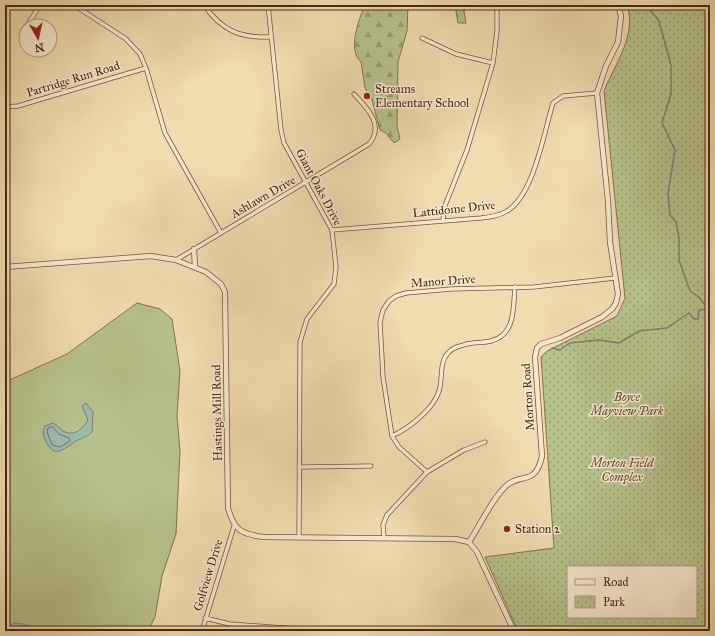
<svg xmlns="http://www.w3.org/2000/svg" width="715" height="636" viewBox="0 0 715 636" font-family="'IM FELL Great Primer',serif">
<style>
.grass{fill:#b7c18d;stroke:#807453}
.forest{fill:url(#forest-firs);stroke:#807453}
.park{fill:url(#park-dots);stroke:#807453;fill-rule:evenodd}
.water{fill:#9bbbae;stroke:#7b8072}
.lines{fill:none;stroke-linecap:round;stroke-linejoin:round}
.shore{stroke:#727264;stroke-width:1}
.stream{stroke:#7b8072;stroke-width:1.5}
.minor-casing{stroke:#74553f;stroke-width:5}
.tertiary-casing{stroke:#74553f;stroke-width:6}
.minor{stroke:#f6e8cc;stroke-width:3.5}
.tertiary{stroke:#f6e8cc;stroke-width:4.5}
.poi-dot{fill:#8f2418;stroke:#f6e8cc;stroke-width:1.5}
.labels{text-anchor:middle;stroke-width:3;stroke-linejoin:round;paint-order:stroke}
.street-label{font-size:12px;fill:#4a2819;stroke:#f6e8cc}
.poi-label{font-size:12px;fill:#4a2819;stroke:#f6e8cc;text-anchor:start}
.park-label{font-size:12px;font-style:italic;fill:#604730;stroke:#f6e8cc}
</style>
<defs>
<pattern id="forest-firs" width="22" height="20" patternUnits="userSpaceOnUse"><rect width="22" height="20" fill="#b7c18d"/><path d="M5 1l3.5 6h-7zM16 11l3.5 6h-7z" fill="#979d72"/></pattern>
<pattern id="park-dots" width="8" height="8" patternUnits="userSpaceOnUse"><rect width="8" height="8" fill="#b7c18d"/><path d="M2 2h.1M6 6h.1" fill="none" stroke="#979d72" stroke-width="1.8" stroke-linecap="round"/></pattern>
</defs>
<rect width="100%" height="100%" fill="#f1dbb0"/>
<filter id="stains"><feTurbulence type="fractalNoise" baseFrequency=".005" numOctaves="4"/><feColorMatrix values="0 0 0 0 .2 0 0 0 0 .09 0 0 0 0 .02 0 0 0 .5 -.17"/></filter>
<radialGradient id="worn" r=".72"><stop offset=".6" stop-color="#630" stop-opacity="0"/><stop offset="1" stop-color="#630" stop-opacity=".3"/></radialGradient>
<!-- grass -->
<path class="grass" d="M137,303L160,309L172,319L180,371L177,416L180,451L176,534L162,576L155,617L148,631H5V382L67,354Z"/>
<!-- forest -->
<path class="forest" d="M365,5H408L407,31L398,62L397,126L400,139L394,143L386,133L380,130L372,100L365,88L361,62C347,50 359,19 365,5Z
M455,5H463L466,23H458Z"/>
<!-- park -->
<path class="park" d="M627,5H710V631H518L485,557L554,548L541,357L547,351L617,316L625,298L604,91C615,63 637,36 627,5ZM568,567H696V617H568Z"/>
<!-- water -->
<path class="water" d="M86,403L93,412L92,432C88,436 83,438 78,440C65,447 55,461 46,441C43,435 42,432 45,426L53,423C58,425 59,429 63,431C74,437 83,429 88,420L82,406Z
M14,623L24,624L36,631H5Z"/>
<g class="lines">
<!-- shore -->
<path class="shore" d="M53,427L59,434L69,438L70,441L60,447L52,445L47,432L48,428Z"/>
<!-- stream -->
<path class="stream" d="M646,5L659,21L671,65V94L662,123L675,150L668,194L670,215L676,222L679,238V260L690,291L699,297L708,309
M552,348L560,350L570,343L599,340L619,343L639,331L667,328L689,313L694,319H698L699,310L710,309"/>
<!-- minor casing -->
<g class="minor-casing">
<path id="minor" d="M74,5L126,39L140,54L146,68L165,133L221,233
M204,5C222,31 240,38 271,37
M268,5L281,130L284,143L332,230L336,267L334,284L307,319L300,342L299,538
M28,24L40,5
M422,38L456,54L493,63
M5,107L18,106L146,68
M443,221L444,208L467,150L493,63L497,31V5
M332,230L481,218C490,217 499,216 507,211C534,195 544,132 553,103L563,96L597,93
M176,260L369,144C385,125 367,108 354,94
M392,436C408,429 434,409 439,391C443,379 439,362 448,353C453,347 460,346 467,344C475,342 483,343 491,341C516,335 513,307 515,287
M300,467L371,466
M427,472L399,447L392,436L383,377L380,322L383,310L389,301L396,296L406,293L451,289L534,287L615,278
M384,538L383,525L387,515L427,472L464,450L485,442
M205,618L230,624L326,631
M202,631L234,526"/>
</g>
<!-- tertiary casing -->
<g class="tertiary-casing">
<path id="tertiary" d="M194,249L195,267
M5,267L151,256L176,260L206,272L221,284L225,292L228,508C234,530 241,534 263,537L455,539L469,542
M514,631L477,552L469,542C479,527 492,499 505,487C521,471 535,488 542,456L535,357L537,348L541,344L560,338L602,317L612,309L616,303L618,294L610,242L608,201L597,93L606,66L618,42L621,16L618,5"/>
</g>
<!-- minor -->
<use href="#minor" class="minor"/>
<!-- tertiary -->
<use href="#tertiary" class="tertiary"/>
</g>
<!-- markers -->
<g class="poi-dot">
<circle cx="367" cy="96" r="4"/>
<circle cx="507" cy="529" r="4"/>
</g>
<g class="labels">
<!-- street labels -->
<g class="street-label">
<text transform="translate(73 79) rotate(-17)" y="4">Partridge Run Road</text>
<text transform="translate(319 187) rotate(62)" y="4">Giant Oaks Drive</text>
<text transform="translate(263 197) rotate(-30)" y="4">Ashlawn Drive</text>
<text transform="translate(454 209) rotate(-6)" y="4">Lattidome Drive</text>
<text transform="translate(443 281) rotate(-4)" y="4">Manor Drive</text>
<text transform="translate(528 397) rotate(-94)" y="4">Morton Road</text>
<text transform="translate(217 413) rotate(-91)" y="4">Hastings Mill Road</text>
<text transform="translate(208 575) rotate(-73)" y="4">Golfview Drive</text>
</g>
<!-- poi labels -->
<g class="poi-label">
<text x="375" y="93">Streams<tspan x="375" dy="14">Elementary School</tspan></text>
<text x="515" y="533">Station 2</text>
</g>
<!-- park labels -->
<g class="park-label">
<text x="627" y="401">Boyce<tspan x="627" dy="14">Mayview Park</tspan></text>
<text x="622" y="467">Morton Field<tspan x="622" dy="14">Complex</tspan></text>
</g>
</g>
<!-- margin -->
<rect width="715" height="636" fill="none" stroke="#f1dbb0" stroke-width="20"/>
<rect x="6" y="6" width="703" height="624" fill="none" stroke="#4a2819" stroke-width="2"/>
<rect x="10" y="10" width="695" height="616" fill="none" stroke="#4a2819"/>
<!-- legend -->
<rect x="567" y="566" width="130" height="52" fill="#f6e8cc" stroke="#b19b84"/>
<rect x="575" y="579" width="20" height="6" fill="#f6e8cc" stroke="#b19b84"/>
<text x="603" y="586" font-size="12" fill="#4a2819">Road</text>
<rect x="575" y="596" width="20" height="12" fill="url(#park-dots)" stroke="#b19b84"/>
<text x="603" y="606" font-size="12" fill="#4a2819">Park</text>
<!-- north arrow -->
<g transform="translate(38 38) rotate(171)"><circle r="19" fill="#f6e8cc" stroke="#b19b84"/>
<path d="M0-3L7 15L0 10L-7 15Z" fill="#8f2418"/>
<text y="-6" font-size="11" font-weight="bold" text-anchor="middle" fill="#4a2819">N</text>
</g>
<rect width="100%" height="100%" filter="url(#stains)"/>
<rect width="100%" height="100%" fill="url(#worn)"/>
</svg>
